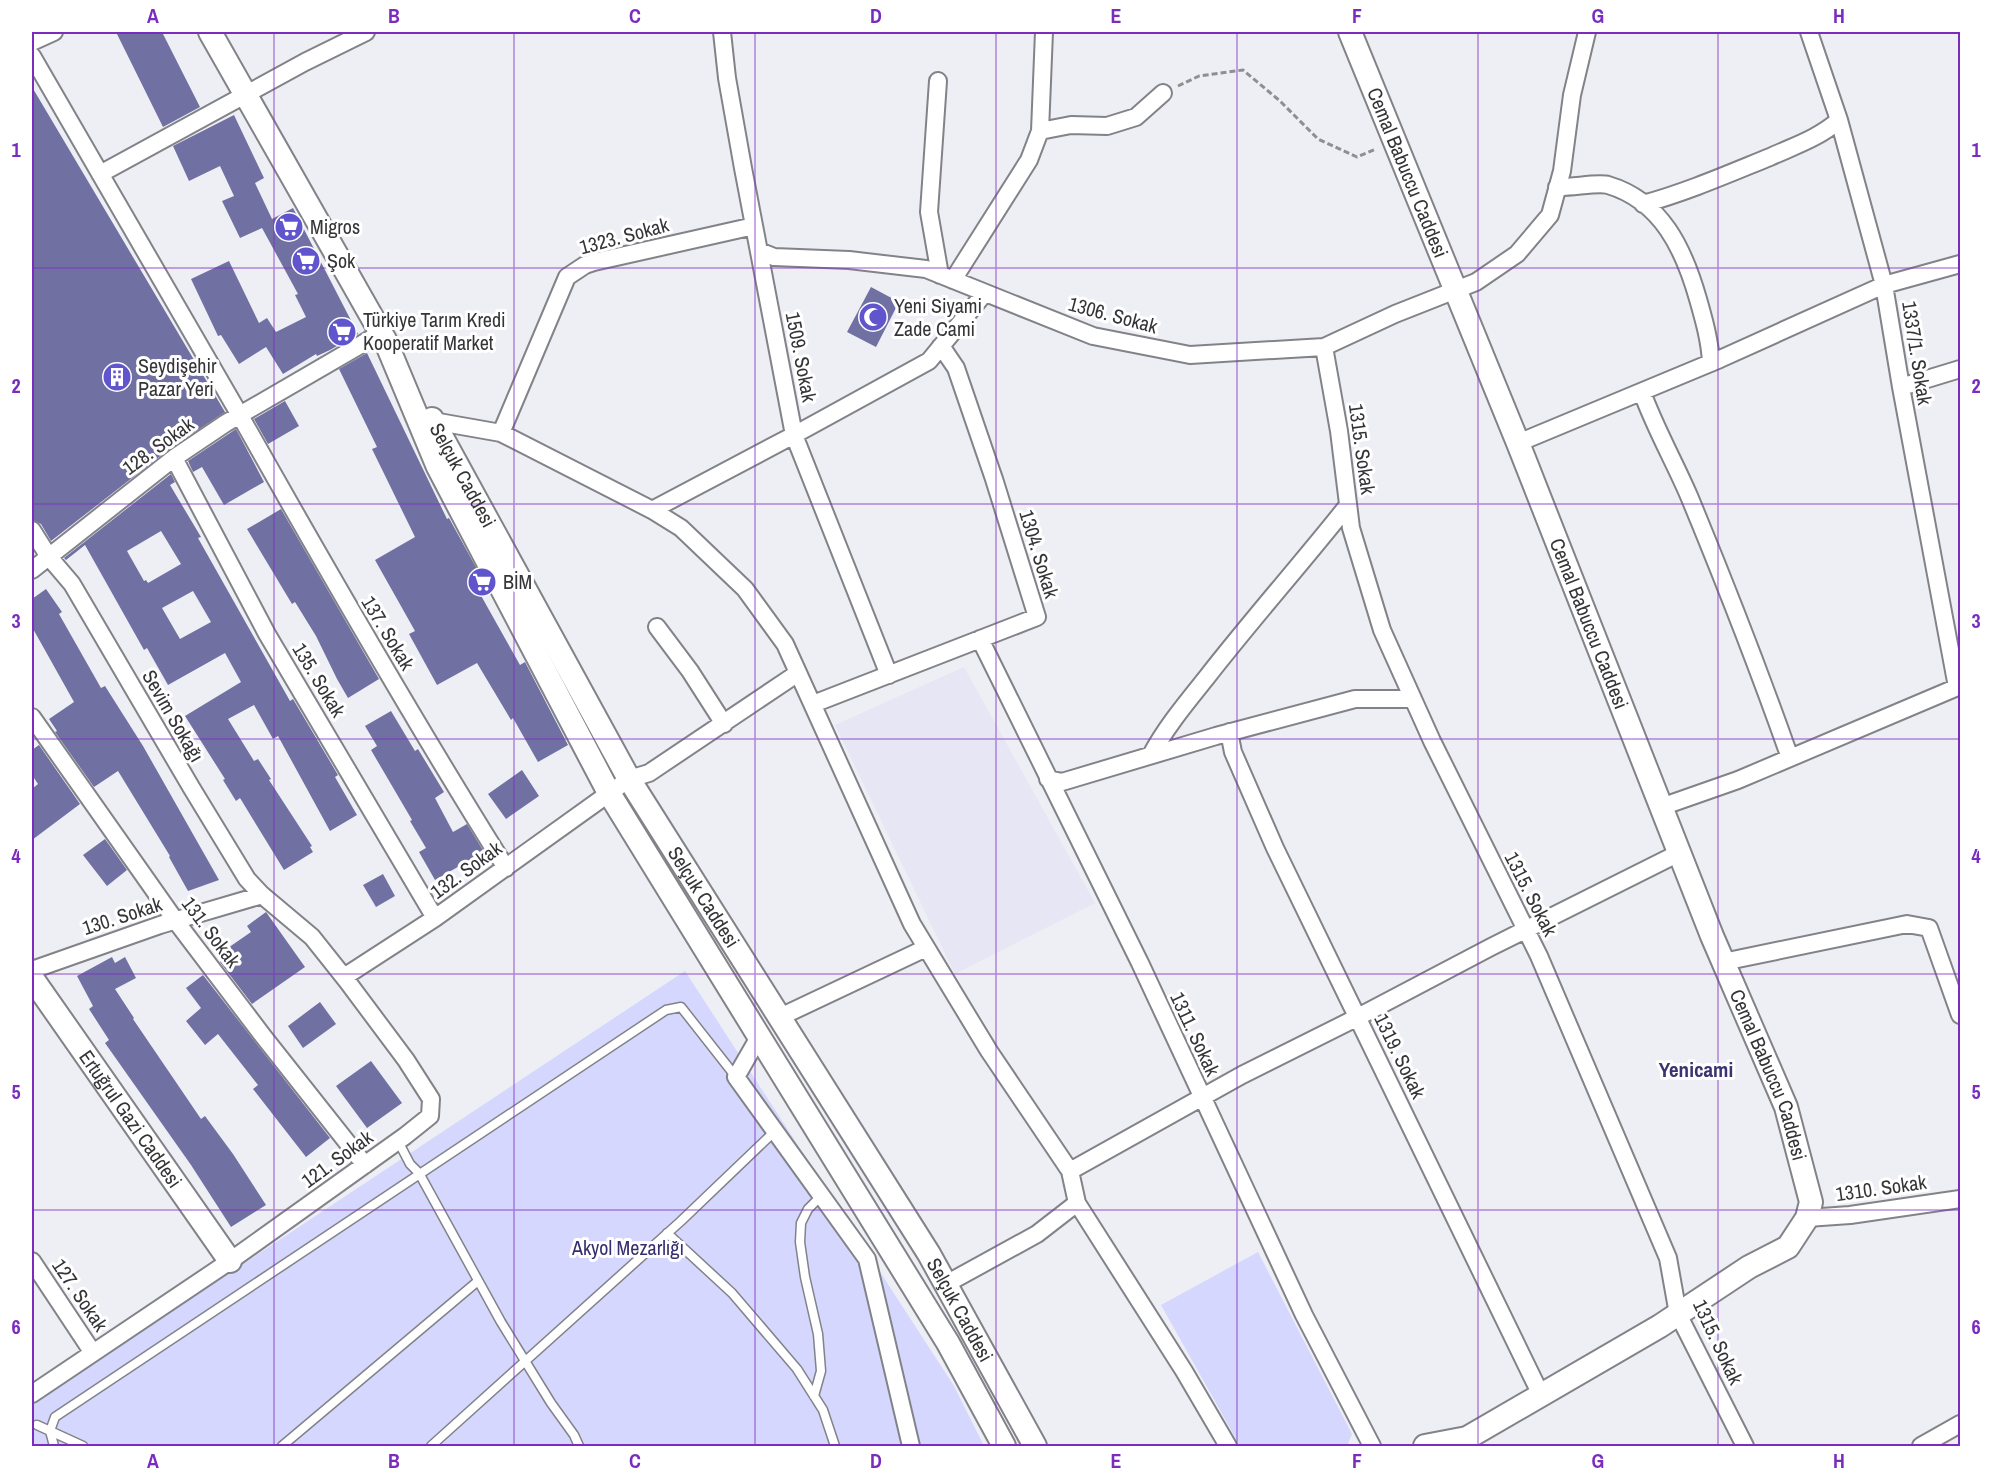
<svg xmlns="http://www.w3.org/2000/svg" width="1992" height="1478" viewBox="0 0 1992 1478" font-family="'Archivo Narrow',sans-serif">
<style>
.built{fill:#e6e6f4}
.green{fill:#d5d7fe}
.building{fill:#7070a3;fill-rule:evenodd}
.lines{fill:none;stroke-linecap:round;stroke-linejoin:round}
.lane-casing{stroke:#828388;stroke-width:11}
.street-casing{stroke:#828388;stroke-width:20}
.secondary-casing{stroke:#828388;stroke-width:26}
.path{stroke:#8e8f93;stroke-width:3;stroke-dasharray:6 3;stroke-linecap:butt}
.lane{stroke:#fff;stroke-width:8}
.street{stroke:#fff;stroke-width:16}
.secondary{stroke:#fff;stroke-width:22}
.grid{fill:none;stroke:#7b2cbf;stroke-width:1.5;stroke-opacity:0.55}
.labels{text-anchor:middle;stroke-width:6;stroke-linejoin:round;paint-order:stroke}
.street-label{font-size:20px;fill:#353538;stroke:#fff}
.poi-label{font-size:20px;fill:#353538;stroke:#fff;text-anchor:start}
.park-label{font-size:20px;fill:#342e6f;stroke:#fff}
.neighbourhood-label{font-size:21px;font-weight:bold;fill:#393571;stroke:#fff}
.neatline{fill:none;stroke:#7b2cbf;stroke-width:2}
.grid-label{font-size:20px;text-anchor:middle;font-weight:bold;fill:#7b2cbf}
</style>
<rect width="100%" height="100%" fill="#eeeff5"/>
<!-- built -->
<path class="built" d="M964,667L1095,903L955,974L835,725Z"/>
<!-- green -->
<path class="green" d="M685,971L954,1386L984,1446H32V1404Z
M1258,1252L1352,1434L1347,1446H1240L1161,1305Z"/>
<!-- building -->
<path class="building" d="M116,32H162L200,107L163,127Z
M32,87L225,412L168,450L51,541L41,524L32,520Z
M234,115L264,178L255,183L272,219L293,208L358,334L330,350L317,356L316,354L283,374L266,347L239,364L221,335L218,336L191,279L229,261L259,323L267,318L276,332L306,317L295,295L298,294L262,228L240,238L222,201L234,196L220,166L189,181L173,146Z
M871,287L899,302L876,347L847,332Z
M367,353L447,519L449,518L478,571L470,576L520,665L525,662L568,745L538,762L513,718L511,720L477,663L437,685L409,634L415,631L375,560L415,537L372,449L377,447L339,369Z
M285,401L299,426L268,444L254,419Z
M236,429L264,482L224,505L202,467L193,472L188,461Z
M171,474L175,482L170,485L201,537L198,538L290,701L293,699L338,775L335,777L357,815L330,831L278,736L273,739L254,705L228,719L254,761L258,759L271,779L269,780L312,846L310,847L313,852L284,870L240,798L236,801L223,780L225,779L185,716L241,682L225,653L168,685L147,648L144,650L85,545L66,560L64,558ZM161,531L181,564L148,583L146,580L144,581L127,551ZM193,591L211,622L180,639L162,608Z
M281,509L379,679L348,698L337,679L316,636L295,602L292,604L247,529Z
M46,589L62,612L59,614L101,688L105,686L143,746L219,880L188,891L169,857L170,856L118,771L94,787L55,732L57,731L49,719L74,702L32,627V599Z
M391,711L415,751L418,749L444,792L435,798L453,832L467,824L484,852L435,880L419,852L426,848L410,821L412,820L371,750L377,746L365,726Z
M39,745L80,804L32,840V789L38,784L32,775V750Z
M522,770L539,796L506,819L488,794Z
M105,839L127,870L107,886L83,855Z
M383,874L395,896L376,907L363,885Z
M266,912L305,967L252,1004L220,962L229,956L225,950L251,932L247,926Z
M112,957L115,963L125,957L136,978L115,989L134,1018L133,1019L201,1119L205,1116L233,1154L266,1205L231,1227L191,1165L105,1043L109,1040L89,1009L93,1006L77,976Z
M203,975L330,1138L306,1157L253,1089L258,1085L218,1034L205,1045L186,1021L201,1008L186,988Z
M320,1002L336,1024L303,1048L288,1026Z
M371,1061L402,1103L367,1128L336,1086Z"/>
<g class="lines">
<!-- lane casing -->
<g class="lane-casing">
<path id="lane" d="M398,1141L410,1164L419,1173L501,1322L551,1403L574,1435L579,1446
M667,1233L732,1293L797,1369L823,1410L835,1446
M814,1396L821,1371L818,1334L805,1277L800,1242L801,1223L808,1209L822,1195
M37,1425L83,1446
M54,1446L50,1431L55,1417L666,1010L681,1007L736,1077
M282,1446L478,1281
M431,1446L681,1221L775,1131"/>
</g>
<!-- street casing -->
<g class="street-casing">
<path id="street" d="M722,32L727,78L743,168L794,435L889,675
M1809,32L1839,120L1884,285L1901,387L1957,687
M32,42L54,32
M32,56C100,175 170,293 238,412C324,565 412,718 506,868
M938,81L929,212L940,275
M1040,131L1071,125L1107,126L1136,117L1163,93
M100,174L305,62L366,32
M1557,187C1571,188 1598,182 1608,185C1662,201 1684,250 1698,299C1704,320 1710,341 1711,363
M1643,204C1687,192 1728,174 1770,157C1794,146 1819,138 1839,120
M759,251L774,257L849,260L926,269L1093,336L1190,355L1324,347L1395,314L1476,282L1517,254L1550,215L1562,171L1572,95L1587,32
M953,280L1029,160L1040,131L1044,32
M1324,347L1339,431L1351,528L1382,630L1432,741L1539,956L1668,1258L1678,1314L1745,1446
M1901,387L1960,369
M1642,392C1655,428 1674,461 1689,496C1725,583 1759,670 1790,758
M433,421L501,433L652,510L681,528L745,589L785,644L912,924L989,1051L1070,1171L1077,1203L1184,1371L1228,1446
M501,433L567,277L585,265L594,262L754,226
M1518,443L1720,359L1884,285L1960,264
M174,458L267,634L435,918
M652,510L794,435L929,361L984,294
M32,530L49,557L72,584L191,787L247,879L262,895L312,937L347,981L406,1060L431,1099L430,1116L405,1136L230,1261L32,1394
M32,570L174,458L226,423L381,333
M657,627L690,671L724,724
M980,639L1140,963L1304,1315L1372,1446
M813,704L1037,617L994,479L956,368L941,346
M32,717L175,920L263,1036L365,1165
M1229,732L1233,752L1275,848L1541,1395
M1151,755C1166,727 1187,702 1207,677C1253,618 1302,563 1348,505
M1048,779L1062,782L1216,736L1355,699H1413
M1661,807L1738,780L1960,686
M1723,962L1907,924L1929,928L1960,1015
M32,970L160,925L262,895
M344,977L435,918L629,779L649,773L798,673
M780,1017L926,948
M759,1037L736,1077L867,1259L911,1446
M1070,1171L1242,1075L1358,1017L1491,947L1679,853
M1807,1218L1850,1215L1960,1199
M32,1261L93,1353
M946,1284L1037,1234L1077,1203
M1921,1446L1960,1424"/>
</g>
<!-- secondary casing -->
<g class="secondary-casing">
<g id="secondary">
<path d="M210,32L385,340L438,467L609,793L948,1343L1004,1446"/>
<path id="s1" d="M1350,32L1518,443L1712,936L1786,1107L1811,1202L1807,1218L1788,1247L1749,1267L1660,1326L1467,1438L1425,1446"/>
<path id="s2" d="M432,419L629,779L929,1254L1035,1446"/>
<path id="s3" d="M32,978L230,1261"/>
</g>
</g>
<!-- path -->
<path class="path" d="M1178,86L1199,76L1243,70L1280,101L1318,139L1357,157L1376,149"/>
<!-- lane -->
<use href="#lane" class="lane"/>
<!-- street -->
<use href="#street" class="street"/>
<!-- secondary -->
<use href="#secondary" class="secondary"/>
</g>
<!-- grid -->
<path class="grid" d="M274,32V1446M514,32V1446M755,32V1446M996,32V1446M1237,32V1446M1478,32V1446M1718,32V1446M32,268H1960M32,504H1960M32,739H1960M32,974H1960M32,1210H1960"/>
<!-- icons -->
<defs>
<g id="supermarket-disc" transform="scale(1.5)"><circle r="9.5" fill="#6155cd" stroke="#fff"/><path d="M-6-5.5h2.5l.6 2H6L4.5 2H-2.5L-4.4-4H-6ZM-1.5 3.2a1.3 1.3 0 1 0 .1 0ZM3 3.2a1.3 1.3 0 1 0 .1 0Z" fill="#fff"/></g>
<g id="mosque-disc" transform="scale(1.5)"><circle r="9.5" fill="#6155cd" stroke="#fff"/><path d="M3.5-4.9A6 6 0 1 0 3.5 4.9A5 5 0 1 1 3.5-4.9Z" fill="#fff"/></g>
<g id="building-disc" transform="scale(1.5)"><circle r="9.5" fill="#6155cd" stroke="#fff"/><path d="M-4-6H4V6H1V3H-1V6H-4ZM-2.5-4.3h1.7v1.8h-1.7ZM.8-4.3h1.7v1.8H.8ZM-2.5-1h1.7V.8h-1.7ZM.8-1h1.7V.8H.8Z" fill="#fff"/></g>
</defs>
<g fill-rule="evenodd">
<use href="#supermarket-disc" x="289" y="227"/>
<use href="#supermarket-disc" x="306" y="261"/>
<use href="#mosque-disc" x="873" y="317"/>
<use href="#supermarket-disc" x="342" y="332"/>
<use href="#building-disc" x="117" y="377"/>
<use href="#supermarket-disc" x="482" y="582"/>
</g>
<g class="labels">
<!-- street labels -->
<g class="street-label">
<text dy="7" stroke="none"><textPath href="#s1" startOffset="152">Cemal Babuccu Caddesi</textPath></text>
<text transform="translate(624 236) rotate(-15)" y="7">1323. Sokak</text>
<text transform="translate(1113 315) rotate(15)" y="7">1306. Sokak</text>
<text transform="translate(1917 353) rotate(81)" y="7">1337/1. Sokak</text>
<text transform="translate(801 357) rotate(79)" y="7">1509. Sokak</text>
<text transform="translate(158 446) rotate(-36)" y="7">128. Sokak</text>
<text transform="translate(1362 449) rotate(82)" y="7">1315. Sokak</text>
<text dy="7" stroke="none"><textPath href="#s2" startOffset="64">Selçuk Caddesi</textPath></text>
<text transform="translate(1039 554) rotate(73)" y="7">1304. Sokak</text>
<text dy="7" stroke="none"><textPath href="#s1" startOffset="638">Cemal Babuccu Caddesi</textPath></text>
<text transform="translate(388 633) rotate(59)" y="7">137. Sokak</text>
<text transform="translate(319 680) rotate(59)" y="7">135. Sokak</text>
<text transform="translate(173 716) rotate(60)" y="7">Sevim Sokağı</text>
<text transform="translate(466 870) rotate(-36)" y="7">132. Sokak</text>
<text transform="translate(1531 894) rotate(63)" y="7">1315. Sokak</text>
<text dy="7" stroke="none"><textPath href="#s2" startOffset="550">Selçuk Caddesi</textPath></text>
<text transform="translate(122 916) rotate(-18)" y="7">130. Sokak</text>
<text transform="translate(211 932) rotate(53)" y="7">131. Sokak</text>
<text transform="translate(1195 1034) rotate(65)" y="7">1311. Sokak</text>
<text transform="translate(1400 1056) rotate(64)" y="7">1319. Sokak</text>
<text dy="7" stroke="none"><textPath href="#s1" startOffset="1124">Cemal Babuccu Caddesi</textPath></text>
<text dy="7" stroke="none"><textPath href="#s3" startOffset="172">Ertuğrul Gazi Caddesi</textPath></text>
<text transform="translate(337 1159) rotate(-36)" y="7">121. Sokak</text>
<text transform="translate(1881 1188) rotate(-8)" y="7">1310. Sokak</text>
<text transform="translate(80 1295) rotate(56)" y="7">127. Sokak</text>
<text dy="7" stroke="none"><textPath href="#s2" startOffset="1036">Selçuk Caddesi</textPath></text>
<text transform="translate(1718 1342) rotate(65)" y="7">1315. Sokak</text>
</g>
<!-- poi labels -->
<g class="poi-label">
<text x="310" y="234">Migros</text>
<text x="327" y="268">Şok</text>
<text x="894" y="313">Yeni Siyami<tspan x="894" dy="23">Zade Cami</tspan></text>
<text x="363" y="327">Türkiye Tarım Kredi<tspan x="363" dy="23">Kooperatif Market</tspan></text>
<text x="138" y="373">Seydişehir<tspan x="138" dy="23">Pazar Yeri</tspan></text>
<text x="503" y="589">BİM</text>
</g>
<!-- park labels -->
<g class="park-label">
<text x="628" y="1255">Akyol Mezarlığı</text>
</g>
<!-- neighbourhood labels -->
<g class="neighbourhood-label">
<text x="1696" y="1077">Yenicami</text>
</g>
</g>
<!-- border -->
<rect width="1992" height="1478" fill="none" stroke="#ffffff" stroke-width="66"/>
<rect x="33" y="33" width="1926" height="1412" class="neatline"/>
<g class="grid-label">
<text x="153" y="23">A</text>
<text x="394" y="23">B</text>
<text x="635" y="23">C</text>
<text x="876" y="23">D</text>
<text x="1116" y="23">E</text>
<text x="1357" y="23">F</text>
<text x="1598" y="23">G</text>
<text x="1839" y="23">H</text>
<text x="16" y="157">1</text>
<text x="1976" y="157">1</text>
<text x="16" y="393">2</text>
<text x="1976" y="393">2</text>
<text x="16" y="628">3</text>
<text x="1976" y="628">3</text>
<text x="16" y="863">4</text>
<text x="1976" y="863">4</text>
<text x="16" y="1099">5</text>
<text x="1976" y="1099">5</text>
<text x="16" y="1334">6</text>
<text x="1976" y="1334">6</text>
<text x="153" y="1468">A</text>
<text x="394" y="1468">B</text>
<text x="635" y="1468">C</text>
<text x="876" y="1468">D</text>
<text x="1116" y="1468">E</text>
<text x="1357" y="1468">F</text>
<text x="1598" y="1468">G</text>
<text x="1839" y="1468">H</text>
</g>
</svg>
